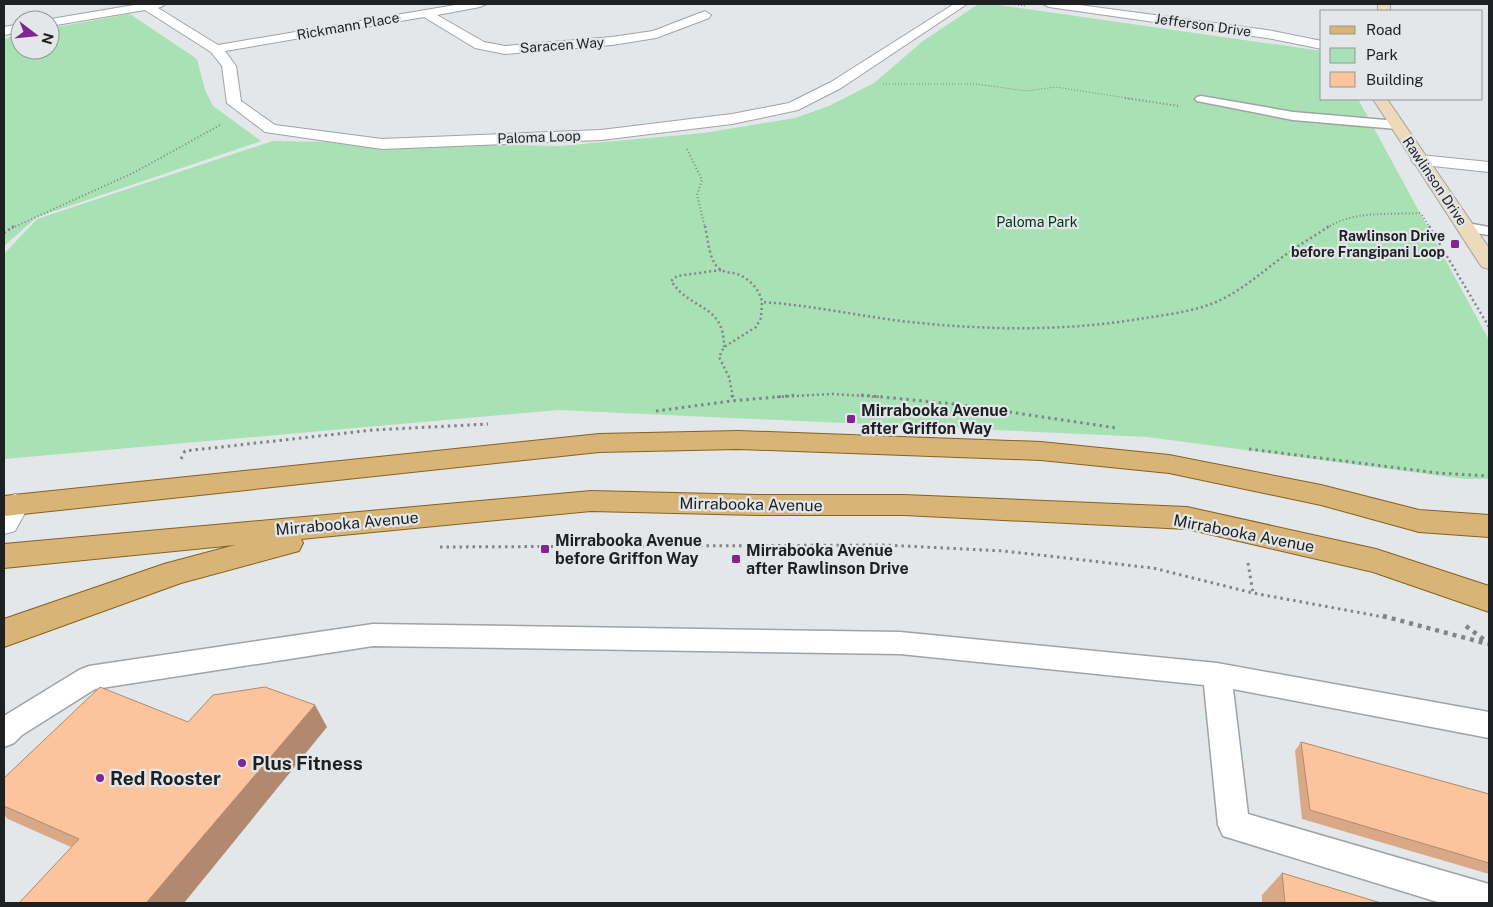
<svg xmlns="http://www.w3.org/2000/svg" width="1493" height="907" viewBox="0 0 1493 907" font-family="'Public Sans',sans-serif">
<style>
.green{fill:#a8e1b3}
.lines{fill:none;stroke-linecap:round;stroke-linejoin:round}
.lane-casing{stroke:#a0a3a5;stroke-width:3}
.street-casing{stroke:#a0a3a5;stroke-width:2}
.secondary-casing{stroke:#a0a3a5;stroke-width:2}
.primary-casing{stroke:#86611e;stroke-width:2}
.path-far4{stroke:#828586;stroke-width:1;stroke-dasharray:1 2;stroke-linecap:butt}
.path-far3{stroke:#828586;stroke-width:2;stroke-dasharray:1 2.5;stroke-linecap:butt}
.path-far2{stroke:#828586;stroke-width:2.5;stroke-dasharray:2 3;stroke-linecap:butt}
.path-far1{stroke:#828586;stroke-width:3;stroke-dasharray:2.5 4;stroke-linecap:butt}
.path{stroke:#828586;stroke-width:4.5;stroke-dasharray:4 5;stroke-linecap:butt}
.lane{fill:#fff;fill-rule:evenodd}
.street{fill:#fff;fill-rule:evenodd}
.secondary{fill:#ecdabb;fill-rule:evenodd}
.primary{fill:#d8b577;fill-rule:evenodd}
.wall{fill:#d9a987}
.shaded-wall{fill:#b0896e}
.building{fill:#fcc49d;stroke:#b0896e}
.poi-dot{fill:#832591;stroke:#e3e7e9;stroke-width:2}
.labels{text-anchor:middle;stroke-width:4.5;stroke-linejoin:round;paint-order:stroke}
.far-street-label{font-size:14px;fill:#1f2021;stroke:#e3e7e9}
.far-park-label{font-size:14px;fill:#003514;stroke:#e3e7e9}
.far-poi-label{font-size:14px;font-weight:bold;fill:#1f2021;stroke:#e3e7e9;text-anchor:end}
.poi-label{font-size:16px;font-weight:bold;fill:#1f2021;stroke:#e3e7e9;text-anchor:start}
.street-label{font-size:16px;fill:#1f2021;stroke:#e3e7e9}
.near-poi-label{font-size:19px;font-weight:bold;fill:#1f2021;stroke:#e3e7e9;text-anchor:start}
</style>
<rect width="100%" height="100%" fill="#e3e7e9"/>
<!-- green -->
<path class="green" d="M977,5H998L1322,51V99H1358L1489,340V479H1465L1147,437L558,410L4,459V254L37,219L273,141L560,146L704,133L795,118L829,106L874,83L923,41Z
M130,14L197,59L205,90L213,106L261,141L37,217L4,246V39L20,35V50H50V28Z"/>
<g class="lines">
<!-- lane casing -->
<g class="lane-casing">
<path id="lane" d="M1201,96L1293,112L1397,121L1403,125L1397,129L1293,120L1197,101L1195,99L1197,97Z
M1467,223L1489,227V235L1462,231L1459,228L1462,225Z
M373,624L900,632L1217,663L1489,712V738L1233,689L1248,814L1489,884V903H1441L1223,836L1218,825L1204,685L900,654L373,646L95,689L22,735L14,743L4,747V716L79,670L89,666Z"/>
</g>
<!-- street casing -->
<g class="street-casing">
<path id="street" d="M140,4H165L163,6L158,8L218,45L461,4H486L480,7L437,15L484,42L505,46L612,37L653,31L705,11L711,15L709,18L656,38L612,45L505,54L475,48L424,17L225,51L236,66L241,101L275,125L382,139L601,130L732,114L789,103L831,82L954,4H967L841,88L798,110L732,124L601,140L382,149L265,132L227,103L222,66L211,52L145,10L50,26V20H45Z
M1043,4H1072L1267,30L1322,41V49L1267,38L1049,7Z
M20,24V32L4,35V27Z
M1420,155L1489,162V172L1414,164L1411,160L1414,156Z
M15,494L25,497L30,504L15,531L4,534V498Z"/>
</g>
<!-- secondary casing -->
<g class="secondary-casing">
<path id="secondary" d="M1378,4H1390V11H1378Z
M1373,99H1387L1489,248V269L1482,267L1479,263Z"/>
</g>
<!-- primary casing -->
<g class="primary-casing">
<path id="primary" d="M738,431L1041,442L1169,455L1321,485L1419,510L1489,515V537L1419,532L1321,505L1169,473L1041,460L738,449L599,452L4,516V496L599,434Z
M591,491L758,495H904L1187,507L1376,549L1489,586V612L1373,572L1187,529L904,515H758L591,511L301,539L303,543L299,551L181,583L4,647V619L164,564L235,545L4,568V544Z"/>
</g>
<!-- path-far4 -->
<path class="path-far4" d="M1009,4L1026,6
M883,84H976L1026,91L1056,87L1133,99"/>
<!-- path-far3 -->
<path class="path-far3" d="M1125,98L1179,106
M687,149L702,180L697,195L705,228
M1422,215L1430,228
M12,228L135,172L222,124
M1327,228C1353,210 1391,215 1421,213"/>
<!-- path-far2 -->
<path class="path-far2" d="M705,226C708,239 709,263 721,270C726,273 732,272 737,274C749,278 760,290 762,302
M1429,226L1489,327
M4,233L14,226
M721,270L677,276L671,281C692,312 724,303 724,347
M733,397L729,377L719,357L724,347L756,327L761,318L762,302C809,305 854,315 901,321C979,330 1060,332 1139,319C1164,315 1192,312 1216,302C1244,290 1266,268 1291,251C1303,242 1317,235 1329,226
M777,397L832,394L882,397"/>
<!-- path-far1 -->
<path class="path-far1" d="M732,395L733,399
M861,395L955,404L1117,428
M656,411L731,401L798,395
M1249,449L1438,473L1489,476
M181,459L185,451L373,430L488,424
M440,547L884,545L1004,551L1153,568L1253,593L1389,618
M1248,563L1253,593"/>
<!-- path -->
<path class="path" d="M1383,616L1488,644
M1466,626L1487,642"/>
<!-- lane -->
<use href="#lane" class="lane"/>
<!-- street -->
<use href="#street" class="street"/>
<!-- secondary -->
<use href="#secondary" class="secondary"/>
<!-- primary -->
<use href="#primary" class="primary"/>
</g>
<!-- wall -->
<path class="wall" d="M188,722L327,727L71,847L8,819L4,815V778Z
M1301,742L1489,794V874L1302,819L1295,751Z
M1282,873L1381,903H1262V895Z"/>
<!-- shaded-wall -->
<path class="shaded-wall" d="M315,705L327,727L184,903H146Z"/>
<!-- building -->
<path class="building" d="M100,687L188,722L213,695L265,687L315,705L146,903H19L79,839L4,806V778Z
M1301,742L1489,794V863L1310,810Z
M1282,873L1381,903H1285Z"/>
<!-- markers -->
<g class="poi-dot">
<rect x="1450" y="239" width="10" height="10" rx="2.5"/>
<rect x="846" y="414" width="10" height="10" rx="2.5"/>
<rect x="540" y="544" width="10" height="10" rx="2.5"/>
<rect x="731" y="554" width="10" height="10" rx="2.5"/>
<circle cx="242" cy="763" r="5"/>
<circle cx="100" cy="778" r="5"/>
</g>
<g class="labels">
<!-- far-street labels -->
<g class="far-street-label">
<text transform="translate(1203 25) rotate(8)" y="5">Jefferson Drive</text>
<text transform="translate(348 26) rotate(-10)" y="5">Rickmann Place</text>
<text transform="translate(562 45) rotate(-4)" y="5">Saracen Way</text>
<text transform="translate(539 137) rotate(-2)" y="5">Paloma Loop</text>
<text transform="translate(1435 181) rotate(56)" y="5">Rawlinson Drive</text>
</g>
<!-- far-park labels -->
<g class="far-park-label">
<text x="1037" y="227">Paloma Park</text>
</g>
<!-- far-poi labels -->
<g class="far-poi-label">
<text x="1445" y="241">Rawlinson Drive<tspan x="1445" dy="16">before Frangipani Loop</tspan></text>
</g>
<!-- poi labels -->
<g class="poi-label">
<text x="861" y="416">Mirrabooka Avenue<tspan x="861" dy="18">after Griffon Way</tspan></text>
<text x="555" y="546">Mirrabooka Avenue<tspan x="555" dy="18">before Griffon Way</tspan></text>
<text x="746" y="556">Mirrabooka Avenue<tspan x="746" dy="18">after Rawlinson Drive</tspan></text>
</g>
<!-- street labels -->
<g class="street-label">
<text transform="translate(751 504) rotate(1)" y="6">Mirrabooka Avenue</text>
<text transform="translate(347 523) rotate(-5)" y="6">Mirrabooka Avenue</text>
<text transform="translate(1244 533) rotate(11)" y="6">Mirrabooka Avenue</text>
</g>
<!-- near-poi labels -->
<g class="near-poi-label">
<text x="252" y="770">Plus Fitness</text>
<text x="110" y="785">Red Rooster</text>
</g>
</g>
<!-- border -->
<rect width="1493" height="907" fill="none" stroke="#1f2021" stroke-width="10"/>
<!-- legend -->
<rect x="1320" y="10" width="162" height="90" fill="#e3e7e9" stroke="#959799"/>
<rect x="1330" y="26" width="25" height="8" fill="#d8b577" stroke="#959799"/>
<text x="1366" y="35" font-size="15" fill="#1f2021">Road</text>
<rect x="1330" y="48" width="25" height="15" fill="#a8e1b3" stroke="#959799"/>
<text x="1366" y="60" font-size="15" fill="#1f2021">Park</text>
<rect x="1330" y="72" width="25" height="15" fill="#fcc49d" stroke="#959799"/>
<text x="1366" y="85" font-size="15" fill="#1f2021">Building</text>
<!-- north arrow -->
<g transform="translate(35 35) rotate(106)"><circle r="24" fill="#e3e7e9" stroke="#959799"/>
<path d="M0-4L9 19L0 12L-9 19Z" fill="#832591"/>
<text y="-8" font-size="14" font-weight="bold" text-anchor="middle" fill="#1f2021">N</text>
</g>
</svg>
